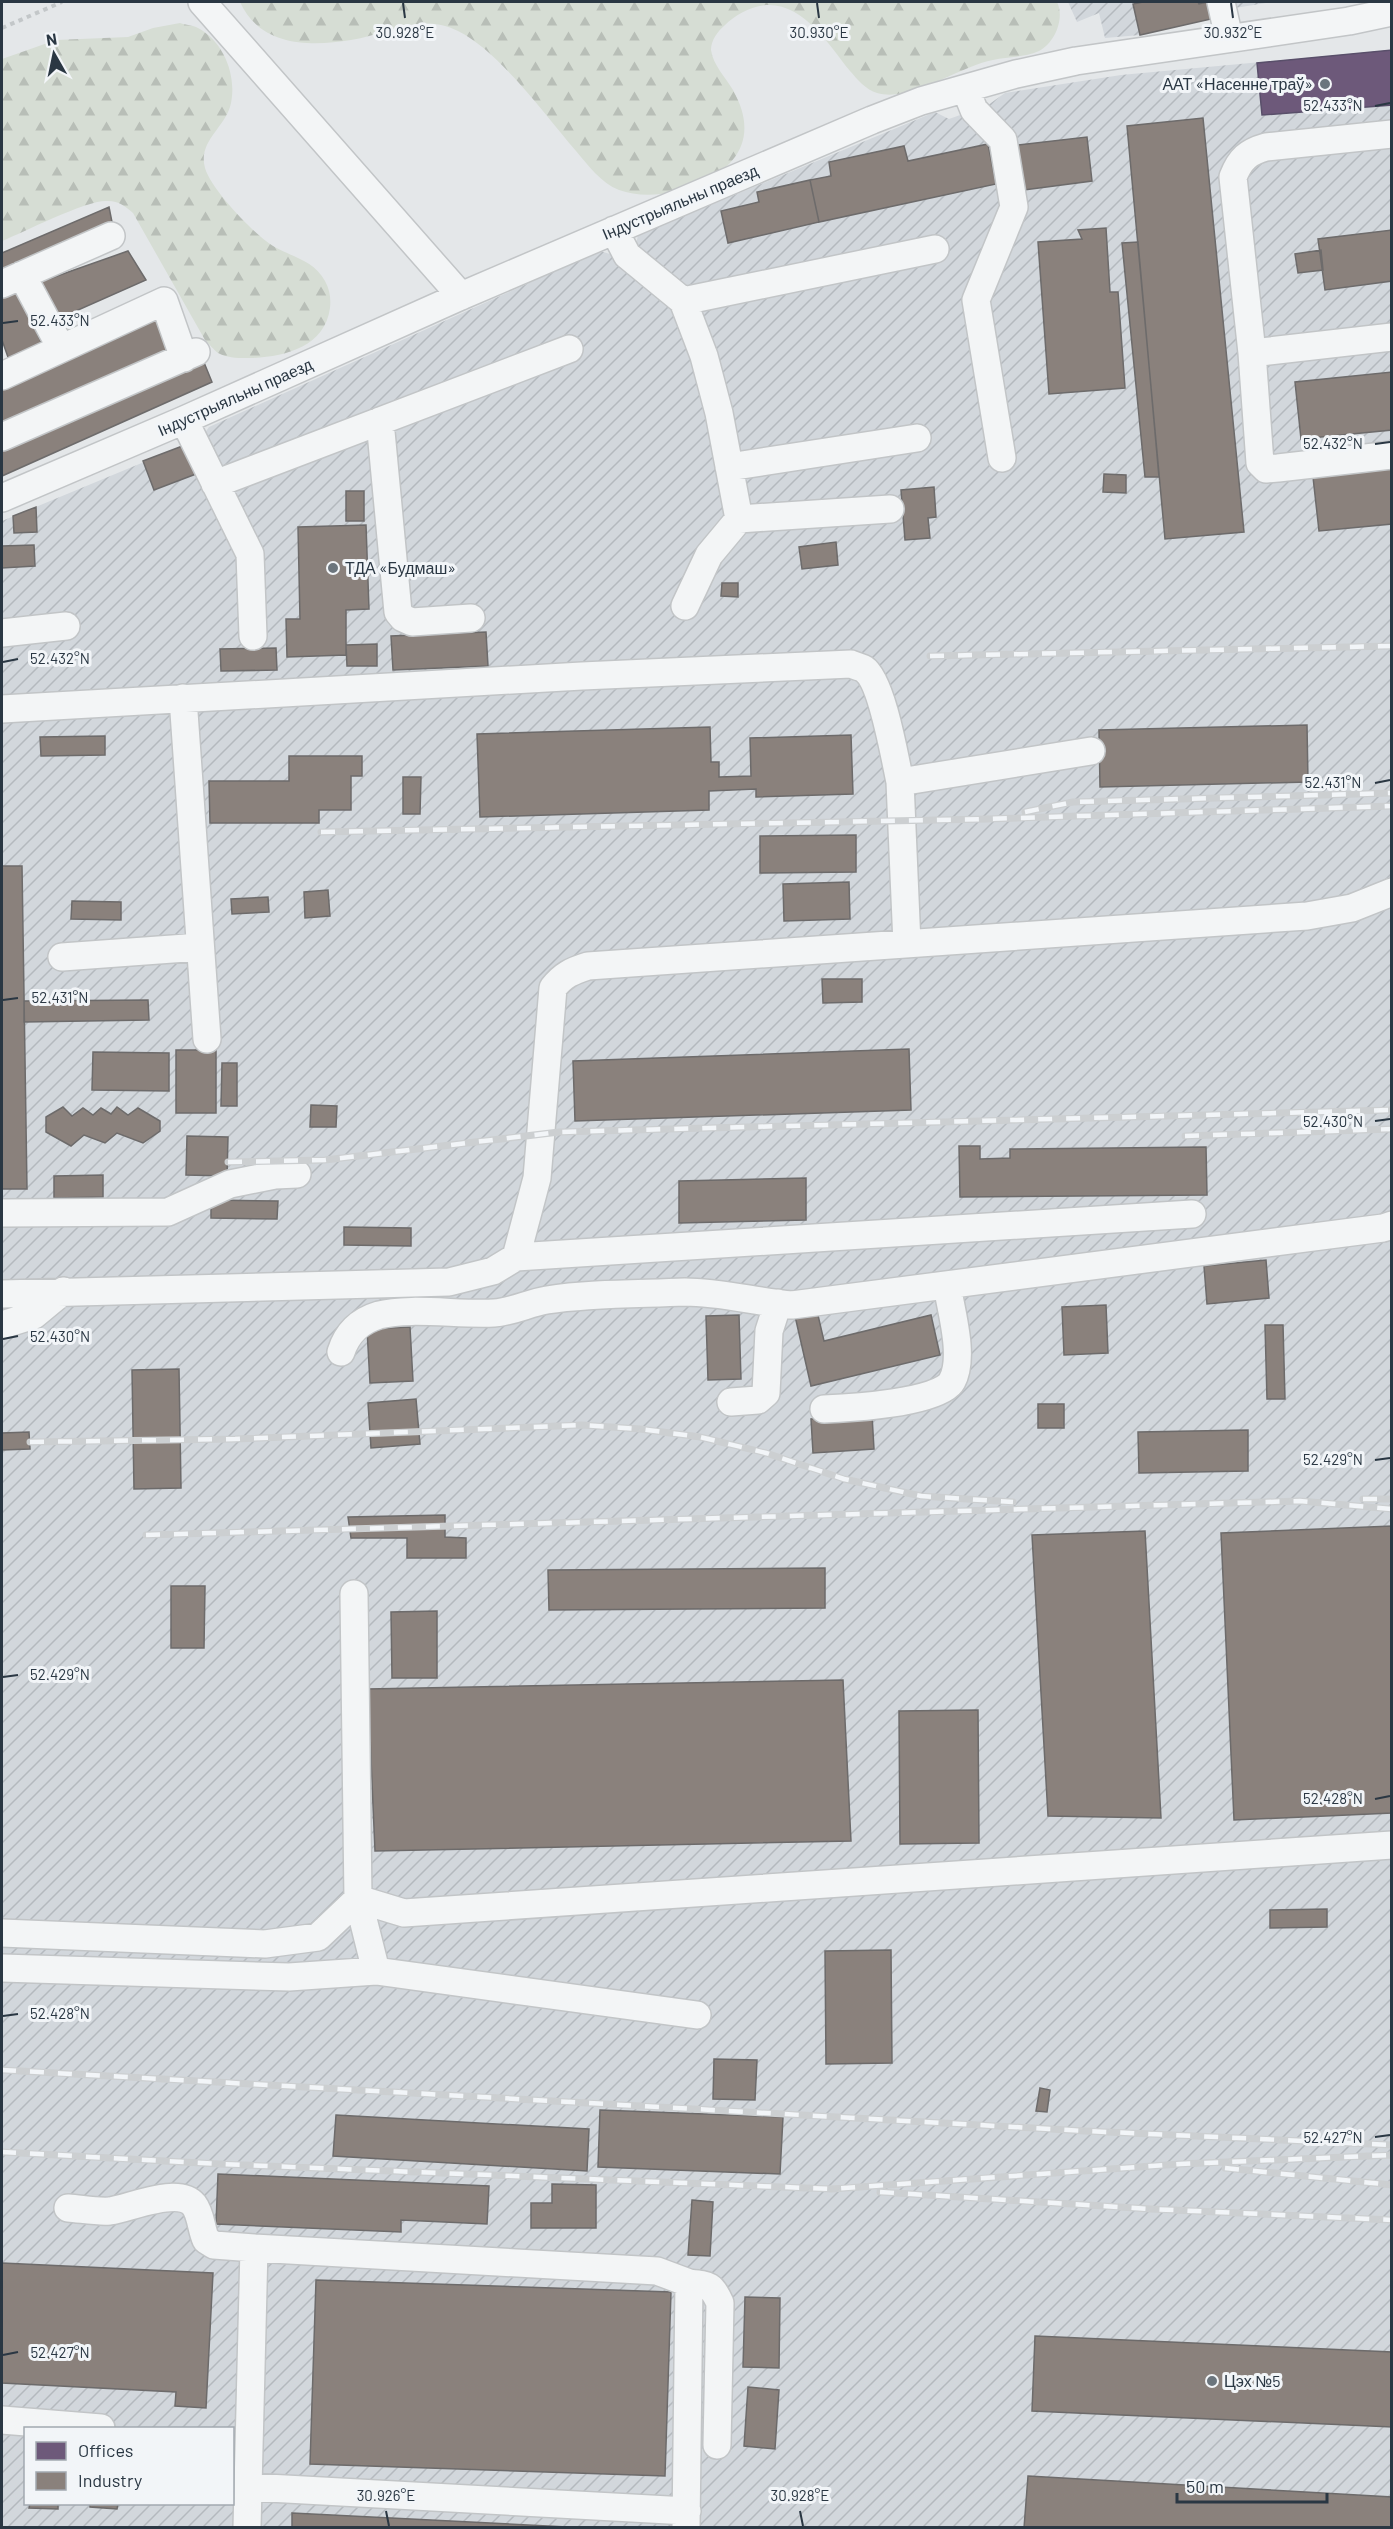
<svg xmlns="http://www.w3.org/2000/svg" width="1393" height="2529" viewBox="0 0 1393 2529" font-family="Barlow,sans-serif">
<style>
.industrial{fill:url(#industrial-furrows);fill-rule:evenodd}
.forest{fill:url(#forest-firs)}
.offices{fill:#6d597a;stroke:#594f6a;stroke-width:1.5}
.industry{fill:#8a817c;stroke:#6d6b6b;stroke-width:1.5}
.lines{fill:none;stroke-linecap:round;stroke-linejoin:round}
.minor-casing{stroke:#c2c5c7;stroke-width:30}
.path{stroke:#c3c7c9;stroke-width:4;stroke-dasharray:4.5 4.5;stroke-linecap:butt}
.minor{stroke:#f3f5f6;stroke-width:27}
.rail-casing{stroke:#cccfd1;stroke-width:7}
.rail{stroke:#f2f5f8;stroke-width:4.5;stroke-dasharray:14;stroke-linecap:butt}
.ticks{fill:none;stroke:#2a3743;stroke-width:2}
.poi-dot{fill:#6b757d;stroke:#f2f5f8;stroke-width:2}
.labels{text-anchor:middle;stroke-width:6;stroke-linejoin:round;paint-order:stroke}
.poi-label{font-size:16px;fill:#2a3743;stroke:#f2f5f8;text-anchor:start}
.street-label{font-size:16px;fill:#2a3743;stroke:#f2f5f8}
.ticks-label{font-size:15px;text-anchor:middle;fill:#2a3743;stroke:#f2f5f8;stroke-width:6;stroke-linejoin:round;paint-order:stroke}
</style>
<defs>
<pattern id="industrial-furrows" width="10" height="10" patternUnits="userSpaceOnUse" patternTransform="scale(1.5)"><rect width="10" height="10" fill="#d2d7dc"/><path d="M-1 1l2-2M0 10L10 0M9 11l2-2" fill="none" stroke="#b4b9be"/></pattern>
<pattern id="forest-firs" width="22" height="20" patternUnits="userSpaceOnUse" patternTransform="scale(1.5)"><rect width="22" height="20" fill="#d6ddd4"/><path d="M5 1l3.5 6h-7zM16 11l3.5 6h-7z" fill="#b8beb7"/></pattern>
</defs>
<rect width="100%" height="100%" fill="#e4e7e9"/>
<!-- industrial -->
<path class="industrial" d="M1068,2H1272L1210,12L1211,19L1140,35L1105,38L1099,13L1077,22Z
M1391,50V2527H2V521L185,445L202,437L209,427L600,251L623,258L635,249L638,235L935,112L949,119L988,105L1005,93L1121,75ZM26,2428H232V2504H26Z"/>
<!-- forest -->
<path class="forest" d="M240,2H1057C1065,18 1055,43 1039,51C1024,58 1008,56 993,60C959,66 911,103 877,93C866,90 857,79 850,71C829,45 804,3 766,5C751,6 735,15 725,25C718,31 711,40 711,50C713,65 726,78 733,90C757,133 742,164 699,184C676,194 643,199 619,190C601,183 588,165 576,151C545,115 500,52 458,31C421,12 387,34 351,40C309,47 260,46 240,2Z
M180,23C186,25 193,25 198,28C225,42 238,79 230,107C223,129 198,142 205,168C211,189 249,228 266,241C286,257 312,257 325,281C330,290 331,299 330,308C325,346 287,356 254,358C243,358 229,359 218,353C214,350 209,344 205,340L133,213C125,206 119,201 108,201C88,199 24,232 2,241V59L56,40L128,37L153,28Z"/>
<!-- offices -->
<path class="offices" d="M1392,50V105L1262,115L1257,63Z"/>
<!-- industry -->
<path class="industry" d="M1143,2H1198L1199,4L1207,2L1211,19L1140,35L1133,4Z
M1203,118L1244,532L1165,539L1127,126Z
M1087,137L1092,181L1016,191L1010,146Z
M988,144L996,184L819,222L810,180L831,176L829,162L904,146L908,161Z
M810,180L819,222L728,243L721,211L759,202L757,192Z
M109,207L112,222L2,269V253Z
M1106,228L1110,292H1118L1125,388L1049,394L1038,242L1082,239L1078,230Z
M1392,230V281L1325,290L1318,239Z
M1138,242L1159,477H1145L1122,243Z
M1321,250L1323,270L1298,273L1295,254Z
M128,251L146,280L60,318L40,282Z
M16,288L43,346L9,360L2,340V297Z
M155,319L171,349L2,425V390Z
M203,360L212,382L2,476V448Z
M1392,372V430L1301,439L1295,382Z
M185,445L196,474L154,490L143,461Z
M1392,469V524L1319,531L1313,477Z
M1104,474L1126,475V493L1103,492Z
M934,487L936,517L928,518L930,538L905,540L901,490Z
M346,491H364V521H346Z
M36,507L37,532L14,533L13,516Z
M366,525L369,609L346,610V655L287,657L286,619H300L298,527Z
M836,542L838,565L802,569L799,547Z
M34,545L35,566L2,568V546Z
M722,583H738V597L721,596Z
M486,632L488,666L393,670L391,636Z
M377,644V666H347L346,645Z
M276,648L277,670L221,671L220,649Z
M1307,725L1308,782L1100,787L1099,730Z
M710,727L711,762H719V777L751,776L750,738L851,735L853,794L756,797V789L709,791V810L480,817L477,734Z
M105,736V755L41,756L40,737Z
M289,756H362V776H351V810H319V823H210L209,781H289Z
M403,777H421L420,814H403Z
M856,835V872L760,873V836Z
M2,866H22L27,1189H2Z
M849,882L850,919L784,921L783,884Z
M328,890L330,916L305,918L304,892Z
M268,897L269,912L232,914L231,899Z
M72,901L121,902V920L71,919Z
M822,979H862V1002L823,1003Z
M148,1000L149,1020L24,1022V1001Z
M909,1049L911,1110L575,1121L573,1061Z
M176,1050H216V1113H176Z
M93,1052L169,1053V1091L92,1090Z
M222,1063H237V1106H221Z
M311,1105L337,1106L336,1127H310Z
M63,1107L72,1116L83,1108L93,1115L101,1108L111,1114L117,1107L128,1115L138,1108L160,1121V1131L143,1143L117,1133L105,1143L84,1135L71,1146L46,1132V1117Z
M187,1136L228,1137L227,1176L186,1175Z
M959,1146H980V1159L1010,1158V1149L1206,1147L1207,1195L960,1197Z
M103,1175V1197L54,1198V1176Z
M806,1178V1220L679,1223V1181Z
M211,1200L278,1201L277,1219L211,1218Z
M344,1227L411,1228V1246L344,1245Z
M1266,1260L1269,1298L1207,1304L1204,1266Z
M1106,1305L1108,1353L1064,1355L1062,1307Z
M817,1311L824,1341L931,1315L940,1355L811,1386L795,1316Z
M739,1315L741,1379L708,1380L706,1316Z
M1265,1325H1283L1285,1399H1267Z
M410,1327L413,1381L370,1383L367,1329Z
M179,1369L181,1488L134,1489L132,1370Z
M416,1399L420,1444L371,1448L368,1403Z
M1038,1404H1064V1428H1038Z
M872,1415L874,1449L813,1453L811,1419Z
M1248,1430V1471L1139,1473L1138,1432Z
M29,1432L30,1449L2,1450V1433Z
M445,1515V1537L466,1538V1558H407V1538H351L348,1517Z
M1392,1526V1813L1234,1820L1221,1533Z
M1145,1531L1161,1818L1048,1816L1032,1535Z
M825,1568V1608L549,1610L548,1570Z
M171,1586H205L204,1648H171Z
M437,1611V1678H392L391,1612Z
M843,1680L851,1841L375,1851L368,1689Z
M978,1710L979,1843L900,1844L899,1711Z
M1327,1909V1927L1270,1928V1910Z
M891,1950L892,2063L826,2064L825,1951Z
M714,2059L757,2060L755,2100L713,2099Z
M1040,2088L1050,2090L1047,2112L1036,2111Z
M600,2110L783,2117L780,2174L598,2167Z
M336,2115L589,2129L587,2171L333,2156Z
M218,2174L489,2186L487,2224L401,2220V2232L216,2224Z
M552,2184L596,2185V2228H531V2203H552Z
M692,2200L713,2202L710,2256L688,2255Z
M2,2263L213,2273L206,2408L175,2406L176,2392L2,2383Z
M316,2280L671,2292L665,2476L310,2464Z
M745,2297L780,2298L779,2368L743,2367Z
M1035,2336L1392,2352V2427L1032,2411Z
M748,2387L779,2390L775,2449L744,2446Z
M1028,2476L1392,2497V2528H1024Z
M30,2504H58V2509L29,2508Z
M90,2504H118L117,2509L90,2507Z
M292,2513L588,2528H292Z"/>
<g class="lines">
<!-- minor casing -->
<g class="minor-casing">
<path id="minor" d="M202,2L461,296
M1221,2L1229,38
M966,90L974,110L1003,140L1014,207L976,300L1002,458
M1392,134L1266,147C1248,152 1240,159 1233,177L1252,353L1260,463L1266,469L1278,468L1392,455
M614,230L627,255L683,301L935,249
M22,275L61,348
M2,284L111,236
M683,301L704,356L719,413L739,519L709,555L685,606
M1252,353L1392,337
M2,376L164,301L184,358
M184,420L250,554L253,636
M380,421L398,612L403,618L412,622L471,618
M2,437L196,352
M729,467L917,438
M215,484L569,349
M2,498L184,420L461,296L872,120L921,101L1016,74L1076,61L1349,21L1392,12
M739,519L890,509
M2,633L66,626
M183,698L207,1039
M2,709L582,676L851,664C855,666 861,667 864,669C882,681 895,759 900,782L1091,751
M900,782L907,944
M62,957L200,947
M2,1213L168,1212L230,1184L275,1175L297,1174
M516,1257L1192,1214
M2,1294L449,1282L493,1271L516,1257L537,1178L553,988C563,975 572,971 588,966L1307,916L1352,908L1392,892
M2,1325L34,1315L63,1291
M341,1352C347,1333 359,1321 379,1315C409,1307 460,1315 494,1313C512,1312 529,1303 547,1300C591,1293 641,1294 685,1292C721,1292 756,1302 792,1305L1383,1228L1392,1225
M731,1402L758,1400L766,1393L769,1331L778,1303
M824,1409C849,1408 941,1403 952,1381C965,1357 951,1311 947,1285
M354,1594L358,1899L376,1971
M2,1933L265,1944L318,1937L358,1899L404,1913L1392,1845
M2,1968L289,1977L376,1971L697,2015
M68,2208C82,2209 96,2212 110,2211C131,2208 178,2186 194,2205C201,2214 201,2229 206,2240L214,2245L254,2248
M689,2283C709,2285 712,2285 720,2303L717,2445
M2,2420L101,2428
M248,2487L687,2511
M247,2528L254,2248L657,2271L689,2283L686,2528"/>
</g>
<!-- path -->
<path class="path" d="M2,28L62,2"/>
<!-- minor -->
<use href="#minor" class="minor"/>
<!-- rail casing -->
<g class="rail-casing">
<path id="rail" d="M930,656L1392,646
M1025,812L1073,802L1392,793
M321,832L987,819L1392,806
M1185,1136L1392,1129
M228,1162L325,1160L559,1132L1392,1110
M30,1442L235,1439L582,1425L640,1429L700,1437L766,1453L844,1479L921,1496L1013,1502
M1363,1499H1392
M146,1535L1300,1501L1392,1509
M2,2070L1085,2131L1392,2145
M2,2152L219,2164L832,2189L1180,2164L1392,2155
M1225,2168L1392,2185
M880,2192L1151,2209L1392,2220"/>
</g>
<!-- rail -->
<use href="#rail" class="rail"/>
</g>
<!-- ticks -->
<path class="ticks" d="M403,3L405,18M817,3L819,18M1231,3L1233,18M1375,106L1390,103M3,323L18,321M1375,444L1390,442M3,662L18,659M1375,783L1390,780M3,1000L18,998M1375,1121L1390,1119M3,1339L18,1336M1375,1460L1390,1458M3,1677L18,1675M1375,1799L1390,1796M3,2016L18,2014M1375,2137L1390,2135M3,2355L18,2352M386,2511L389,2526M800,2511L803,2526"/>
<!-- markers -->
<g class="poi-dot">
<circle cx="1325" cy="84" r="6"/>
<circle cx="333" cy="568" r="6"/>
<circle cx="1212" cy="2381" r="6"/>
</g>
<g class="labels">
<!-- poi labels -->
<g class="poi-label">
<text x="1313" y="90" text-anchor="end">ААТ «Насенне траў»</text>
<text x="345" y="574">ТДА «Будмаш»</text>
<text x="1224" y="2387">Цэх №5</text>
</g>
<!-- street labels -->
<g class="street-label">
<text transform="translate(680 202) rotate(-23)" y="6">Індустрыяльны праезд</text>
<text transform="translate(235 397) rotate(-24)" y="6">Індустрыяльны праезд</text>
</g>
</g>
<g class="ticks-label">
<text x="405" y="38">30.928°E</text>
<text x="819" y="38">30.930°E</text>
<text x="1233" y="38">30.932°E</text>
<text x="1333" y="111">52.433°N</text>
<text x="60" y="326">52.433°N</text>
<text x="1333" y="449">52.432°N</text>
<text x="60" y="664">52.432°N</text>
<text x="1333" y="788">52.431°N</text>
<text x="60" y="1003">52.431°N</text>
<text x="1333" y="1127">52.430°N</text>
<text x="60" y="1342">52.430°N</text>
<text x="1333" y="1465">52.429°N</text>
<text x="60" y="1680">52.429°N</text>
<text x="1333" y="1804">52.428°N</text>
<text x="60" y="2019">52.428°N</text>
<text x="1333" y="2143">52.427°N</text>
<text x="60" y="2358">52.427°N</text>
<text x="386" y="2501">30.926°E</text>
<text x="800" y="2501">30.928°E</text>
</g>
<!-- border -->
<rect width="1393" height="2529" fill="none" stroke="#2a3743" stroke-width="6"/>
<!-- legend -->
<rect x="24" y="2427" width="210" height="78" fill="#f2f5f8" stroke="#a2a9b0" stroke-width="1.5"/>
<rect x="36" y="2442" width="30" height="18" fill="#6d597a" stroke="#a2a9b0" stroke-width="1.5"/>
<text x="78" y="2457" font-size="18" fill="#2a3743">Offices</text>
<rect x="36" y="2472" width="30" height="18" fill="#8a817c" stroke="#a2a9b0" stroke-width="1.5"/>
<text x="78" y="2487" font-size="18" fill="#2a3743">Industry</text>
<!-- north arrow -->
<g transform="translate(54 54) rotate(351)" stroke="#f2f5f8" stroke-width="4.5" paint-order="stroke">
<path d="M0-4.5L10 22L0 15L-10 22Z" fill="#2a3743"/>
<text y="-9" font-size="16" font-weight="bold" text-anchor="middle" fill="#2a3743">N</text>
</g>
<!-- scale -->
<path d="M1177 2493v9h150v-9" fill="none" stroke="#2a3743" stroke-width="3"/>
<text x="1186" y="2493" font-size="18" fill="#2a3743" stroke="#f2f5f8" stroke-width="4.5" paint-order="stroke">50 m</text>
</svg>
